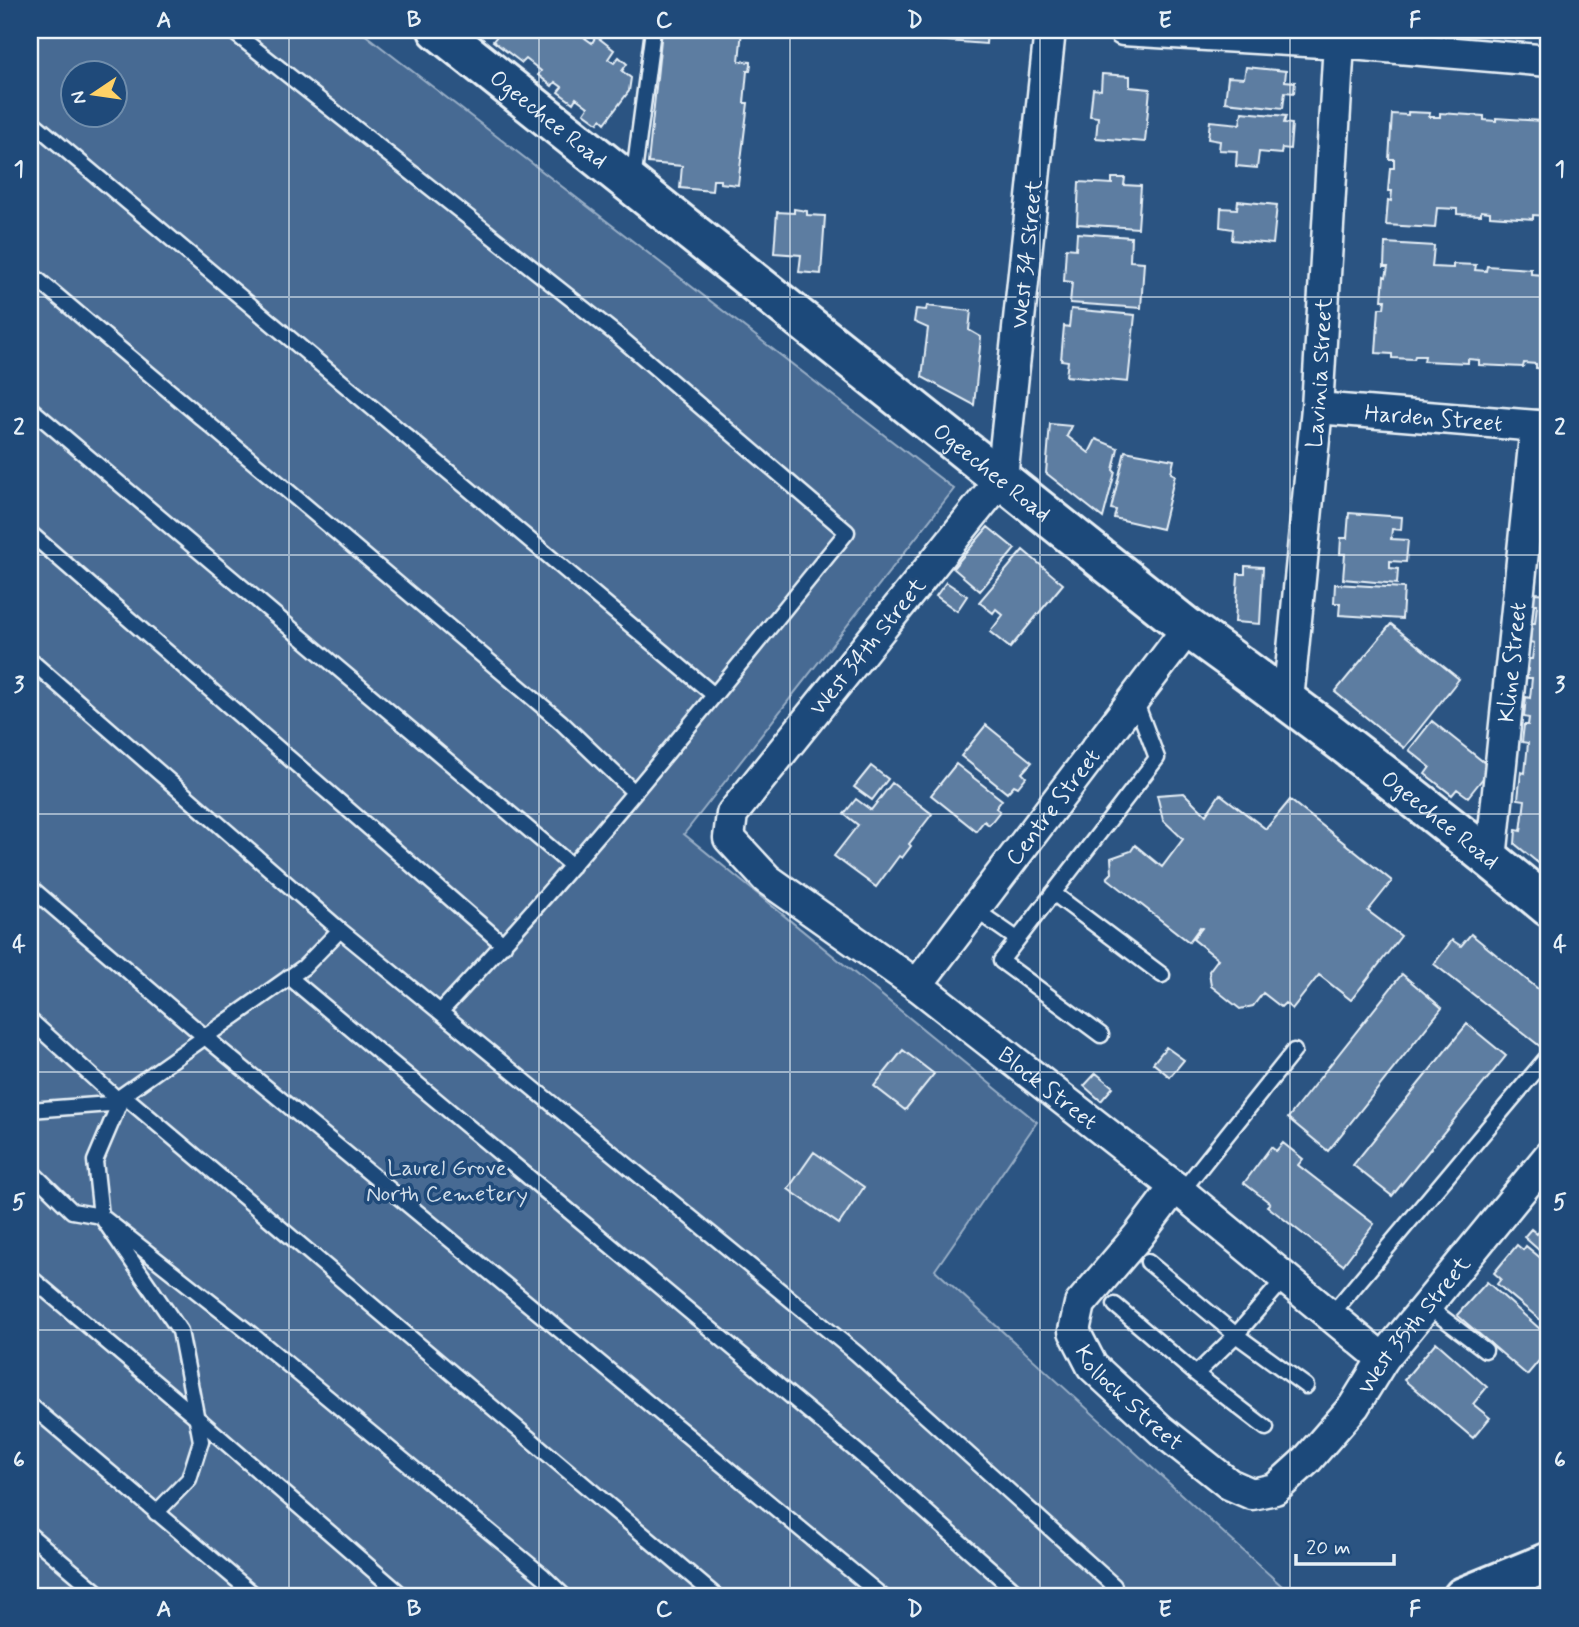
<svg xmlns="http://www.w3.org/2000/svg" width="1579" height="1627" viewBox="0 0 1579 1627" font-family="Mynerve,sans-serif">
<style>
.green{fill:#476b93;stroke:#98aec6;stroke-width:2;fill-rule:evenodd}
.building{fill:#5d7da1;stroke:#e8f1f8;stroke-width:2}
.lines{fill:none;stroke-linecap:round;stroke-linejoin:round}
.lane-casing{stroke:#e8f1f8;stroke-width:19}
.street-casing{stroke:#e8f1f8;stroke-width:35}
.secondary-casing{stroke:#e8f1f8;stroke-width:44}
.highway-casing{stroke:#e8f1f8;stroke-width:44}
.lane{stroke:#1f4a7a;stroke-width:14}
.street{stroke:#1f4a7a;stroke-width:30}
.secondary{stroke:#1f4a7a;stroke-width:38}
.highway{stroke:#1f4a7a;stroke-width:38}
.grid{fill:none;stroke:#e8f1f8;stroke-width:2;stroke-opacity:0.55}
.labels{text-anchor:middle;stroke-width:7;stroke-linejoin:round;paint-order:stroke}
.street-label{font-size:23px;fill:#e8f1f8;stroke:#1f4a7a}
.park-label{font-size:23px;fill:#d0dde9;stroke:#1f4a7a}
.neatline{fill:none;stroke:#e8f1f8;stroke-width:2.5}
.grid-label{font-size:23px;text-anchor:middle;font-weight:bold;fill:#e8f1f8}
</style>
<rect width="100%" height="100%" fill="#2b5482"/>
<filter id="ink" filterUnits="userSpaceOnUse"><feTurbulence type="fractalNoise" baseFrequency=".0143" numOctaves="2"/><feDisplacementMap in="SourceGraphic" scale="14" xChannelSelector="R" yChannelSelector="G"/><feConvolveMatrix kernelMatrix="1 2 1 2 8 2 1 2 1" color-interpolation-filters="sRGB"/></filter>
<g filter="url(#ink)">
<!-- green -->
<path class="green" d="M30,30H359L954,489L684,834L1037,1122L935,1270L1283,1587L1260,1597H30ZM74,74H116V116H74Z"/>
<!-- building -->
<path class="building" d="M489,30H591L585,38L592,43L596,36L614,50L608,59L614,63L619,57L627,64L622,71L631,78L629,91L605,123L601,119L598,123L584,113L588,107L576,98L573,103L558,92L562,87L555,82L552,86L538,75L541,71L526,59L522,63L493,41L497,36Z
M662,30H742L739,61L751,62V64L750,71H747L744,103H748L738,185L720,183V180H713L712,191L680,188L682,166L648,163Z
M894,30H987L986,44L894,37Z
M1246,67L1286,71L1285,81L1295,82L1294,93L1285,92L1283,108L1225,102L1228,77L1244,78Z
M1102,74L1130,76V87L1150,89L1145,142L1096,138L1098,117L1090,116L1093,89L1101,90Z
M1242,112L1286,116L1284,123L1292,124L1290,149L1282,148L1281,154L1259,152L1257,168L1236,166L1237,151L1219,150L1220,141L1208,139L1210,121L1240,124Z
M1408,112L1430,113L1429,117H1440V113L1484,116V120L1496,121V118L1541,121L1540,124L1549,125V220H1547V216L1533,215V219L1490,216V212L1481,211V215L1457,214V209L1437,208L1435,228L1386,225L1388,200L1391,201L1392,191H1388L1390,168H1394V159H1389L1392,114L1408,115Z
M1112,178H1125L1124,185L1141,186L1138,228L1077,224L1079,182L1112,184Z
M1238,201L1277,205L1273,244L1232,240L1233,229L1220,227L1221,208L1237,209Z
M794,209L807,211V215L825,216L821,274L799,272L801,255L774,253L777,212L794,213Z
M1077,233L1131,237L1130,261L1144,262L1141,308L1070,303L1072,282L1064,281L1066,248L1076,249Z
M1385,243L1434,246L1432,267L1453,268V264L1476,265L1475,270L1486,271L1487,266L1531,269V274L1544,275V270H1549V369L1536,368V364L1524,363L1523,367L1479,365V360L1468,359V363L1424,361L1425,356H1415L1414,359L1392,358V354L1376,353L1379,308H1384L1385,300H1382L1384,276L1386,277L1388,267H1384Z
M927,306L971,311L969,330L981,337L974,405L922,377L928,328L914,322L916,309L926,310Z
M1071,309L1135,315L1128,382L1066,376L1068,361L1061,360L1064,326L1069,327Z
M1050,424L1072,426L1067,436L1089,453L1096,439L1118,448L1113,470L1115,472L1103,518L1046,473Z
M1125,451L1174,460L1171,473L1175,475L1162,529L1114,518L1116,510L1111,509Z
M1349,513L1402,517L1401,530L1392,529L1391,539L1408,540L1406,562L1390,561V568L1398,569L1397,584L1343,579L1345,554H1340L1341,538H1347Z
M988,527L1015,549L980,591L953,568Z
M1023,550L1063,584L1010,648L990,632L1003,615L996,609L993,613L979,602Z
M1245,566L1263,567L1260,624L1235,622L1238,574H1245Z
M946,582L967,596L957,611L936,596Z
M1335,584L1404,588L1402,619L1339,615L1340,603H1334Z
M1534,593L1549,594V872L1515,844L1516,830L1521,831L1525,800L1518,799L1521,772L1525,773L1528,743L1522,742L1524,725H1528L1529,718L1524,717L1526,697L1530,698L1532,678H1527L1529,659H1532L1534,643L1530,642L1531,623H1535L1537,604H1534Z
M1391,624L1459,679L1404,748L1335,692Z
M1432,721L1491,768L1468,797L1457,789L1452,795L1425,774L1430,767L1409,750Z
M986,725L1032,762L1022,773L1026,777L1018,787L1014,785L1007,793L961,756Z
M956,764L1002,800L996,808L1000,811L989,825L984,821L976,831L931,795Z
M871,766L888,779L872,800L854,787Z
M892,783L932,814L909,844L911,846L902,858L899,856L876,887L834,856L858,825L844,814L856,799L871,810Z
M1184,793L1206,815L1220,794L1266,829L1290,800L1392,881L1368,911L1401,936L1351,1000L1319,975L1292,1009L1285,1003L1281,1007L1263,993L1253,1006L1240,1009L1211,986L1209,971L1218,959L1193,939L1202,928L1200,927L1189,942L1107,878L1112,873L1111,858L1131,851L1135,845L1162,867L1183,839L1163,820L1157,795Z
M1471,934L1549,998V1035L1541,1047L1434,964L1452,940L1461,946Z
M1402,974L1442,1008L1328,1151L1288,1118Z
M1467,1024L1506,1056L1392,1196L1353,1165Z
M1166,1047L1184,1060L1170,1077L1153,1063Z
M903,1050L934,1074L905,1110L874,1086Z
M1096,1073L1113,1087L1101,1101L1084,1086Z
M1283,1143L1303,1159L1298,1165L1374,1224L1343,1265L1267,1206L1270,1203L1244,1183L1271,1147L1276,1151Z
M814,1152L864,1187L839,1224L788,1189Z
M1549,1199V1217L1540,1210Z
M1544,1225L1549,1229V1259L1524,1237L1531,1229L1537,1234Z
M1517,1245L1523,1250L1526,1246L1549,1265V1327L1497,1284L1501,1279L1494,1273Z
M1487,1282L1549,1337V1349L1527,1375L1457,1315Z
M1436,1342L1487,1387L1473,1404L1490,1418L1473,1438L1404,1380Z"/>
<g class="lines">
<!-- lane casing -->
<g class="lane-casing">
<path id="lane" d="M231,30L617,335L847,532C715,694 585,859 441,1011
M30,120L714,695
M633,181L653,30
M30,273L561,722L634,792
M30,408L572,866
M30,533L504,945
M30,660L340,930L856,1353L1114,1586
M30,887L205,1037L883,1597
M1053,893L1162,975
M974,909L1017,939
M289,977L878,1469L1022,1597
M30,1020L117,1099
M1101,1035L1001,961L1157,758L1135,700
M30,1110L110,1104L304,967L340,930
M30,1170L72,1211L101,1216L251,1334L543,1576L565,1597
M1181,1192L1294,1051
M1148,1262L1236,1335L1285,1278
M30,1277L195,1416L404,1597
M1115,1305L1196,1374L1236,1335L1306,1386
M1427,1306L1485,1350
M1330,1316L1549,1055
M1196,1374L1266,1428
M30,1405L257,1597
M156,1513L189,1479L201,1441L180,1331L101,1216L95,1161L123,1095L717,1597
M30,1535L103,1597"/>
</g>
<!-- street casing -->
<g class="street-casing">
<g id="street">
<path id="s1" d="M1050,30L1002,478L732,814L729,838L767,879L917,985L1175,1187L1383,1359"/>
<path d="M1123,30L1339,43L1549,61"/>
<path id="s2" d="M1317,408L1549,427"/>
<path id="s3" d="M1288,700L1317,408L1339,43"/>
<path id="s4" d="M1491,859L1536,426"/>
<path id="s5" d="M917,985L1188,628"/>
<path id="s6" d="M1175,1187L1138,1236L1080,1304L1074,1331L1092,1366L1161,1430L1229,1484L1252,1494L1275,1489L1307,1460L1354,1406L1383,1359L1549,1156"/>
</g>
</g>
<!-- secondary casing -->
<g class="secondary-casing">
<g id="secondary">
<path id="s7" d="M438,30L1188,628C1312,717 1432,810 1549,907"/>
</g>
</g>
<!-- highway casing -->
<g class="highway-casing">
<path id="highway" d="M1463,1597L1549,1562"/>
</g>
<!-- lane -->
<use href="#lane" class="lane"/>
<!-- street -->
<use href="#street" class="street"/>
<!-- secondary -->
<use href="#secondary" class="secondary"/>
<!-- highway -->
<use href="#highway" class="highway"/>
</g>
</g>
<!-- grid -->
<path class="grid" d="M289,30V1597M539,30V1597M790,30V1597M1040,30V1597M1290,30V1597M30,297H1549M30,555H1549M30,814H1549M30,1072H1549M30,1330H1549"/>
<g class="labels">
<!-- street labels -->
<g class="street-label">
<text dy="8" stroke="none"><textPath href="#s7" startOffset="142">Ogeechee Road</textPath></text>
<text transform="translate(1026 254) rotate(-84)" y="8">West 34 Street</text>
<text dy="8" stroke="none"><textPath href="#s3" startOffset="329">Lavinia Street</textPath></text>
<text dy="8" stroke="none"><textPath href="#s2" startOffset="117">Harden Street</textPath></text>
<text dy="8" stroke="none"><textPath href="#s7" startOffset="709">Ogeechee Road</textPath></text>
<text transform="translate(867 646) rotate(-51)" y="8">West 34th Street</text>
<text dy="8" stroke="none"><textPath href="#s4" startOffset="198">Kline Street</textPath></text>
<text dy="8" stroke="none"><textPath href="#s5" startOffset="224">Centre Street</textPath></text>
<text dy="8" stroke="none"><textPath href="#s7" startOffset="1276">Ogeechee Road</textPath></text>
<text dy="8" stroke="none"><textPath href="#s1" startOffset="1312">Block Street</textPath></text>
<text dy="8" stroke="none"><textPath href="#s6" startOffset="663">West 35th Street</textPath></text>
<text dy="8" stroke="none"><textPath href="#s6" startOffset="266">Kollock Street</textPath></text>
</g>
<!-- park labels -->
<g class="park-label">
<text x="447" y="1175">Laurel Grove<tspan x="447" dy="26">North Cemetery</tspan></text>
</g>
</g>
<!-- margin -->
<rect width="1579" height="1627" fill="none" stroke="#1f4a7a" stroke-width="77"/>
<!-- north arrow -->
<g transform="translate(94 94) rotate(257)"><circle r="33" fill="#1f4a7a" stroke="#6f8dac" stroke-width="2"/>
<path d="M0-5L12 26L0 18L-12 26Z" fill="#ffd166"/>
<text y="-10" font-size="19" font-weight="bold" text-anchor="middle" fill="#e8f1f8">N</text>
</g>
<!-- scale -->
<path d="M1296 1554v10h98v-10" fill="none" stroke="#e8f1f8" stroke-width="3.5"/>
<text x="1306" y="1554" font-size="21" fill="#e8f1f8" stroke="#1f4a7a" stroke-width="5" paint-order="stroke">20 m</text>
<rect x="38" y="38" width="1502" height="1550" class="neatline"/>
<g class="grid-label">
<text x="164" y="27">A</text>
<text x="414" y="27">B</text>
<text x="664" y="27">C</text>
<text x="915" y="27">D</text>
<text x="1165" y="27">E</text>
<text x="1415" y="27">F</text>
<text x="19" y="176">1</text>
<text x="1560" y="176">1</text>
<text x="19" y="434">2</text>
<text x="1560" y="434">2</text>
<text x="19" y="692">3</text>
<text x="1560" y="692">3</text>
<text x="19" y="951">4</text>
<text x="1560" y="951">4</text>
<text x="19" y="1209">5</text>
<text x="1560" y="1209">5</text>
<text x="19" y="1467">6</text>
<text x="1560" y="1467">6</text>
<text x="164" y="1616">A</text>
<text x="414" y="1616">B</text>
<text x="664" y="1616">C</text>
<text x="915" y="1616">D</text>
<text x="1165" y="1616">E</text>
<text x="1415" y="1616">F</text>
</g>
</svg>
